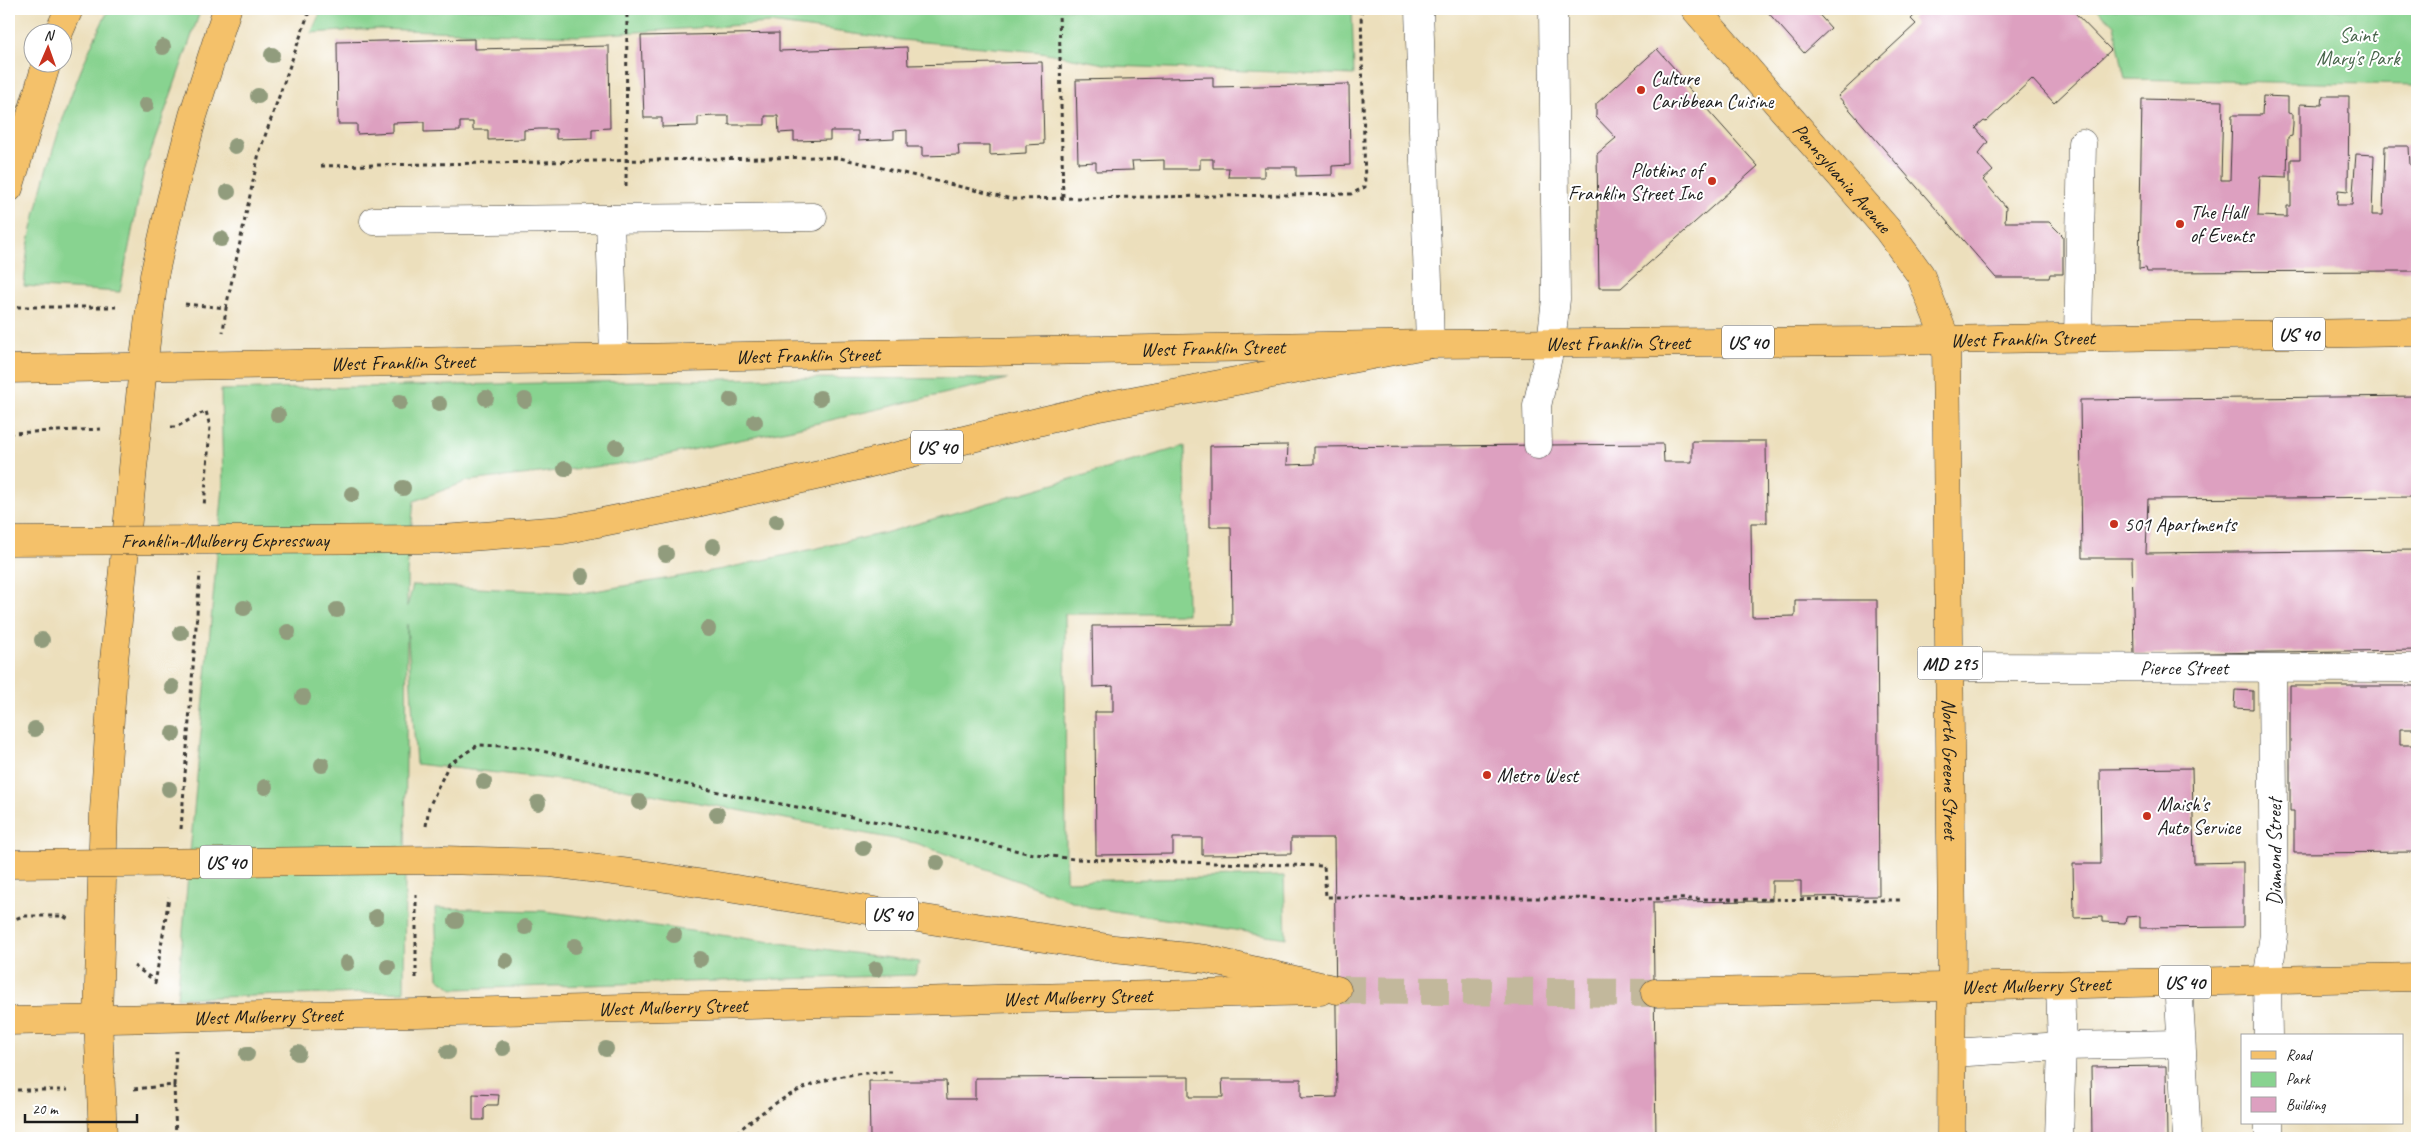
<svg xmlns="http://www.w3.org/2000/svg" width="2426" height="1147" viewBox="0 0 2426 1147" font-family="Caveat,sans-serif">
<style>
.green{fill:#88d390;stroke:#527856}
.building{fill:#dda0c0}
.lines{fill:none;stroke-linecap:round;stroke-linejoin:round}
.major-tunnel{stroke:#c2b89c;stroke-width:28;stroke-dasharray:28 14;stroke-linecap:butt}
.minor-casing{stroke:#3b3934;stroke-width:29}
.major-casing{stroke:#3b3934;stroke-width:29}
.highway-casing{stroke:#3b3934;stroke-width:29}
.path{stroke:#3b3934;stroke-width:3;stroke-dasharray:4 4;stroke-linecap:butt}
.minor{stroke:#fff;stroke-width:28}
.major{stroke:#f4c16a;stroke-width:28}
.highway{stroke:#f4c16a;stroke-width:28}
.highway-bridge-casing{stroke:#3b3934;stroke-width:29;stroke-linecap:butt}
.highway-bridge{stroke:#f4c16a;stroke-width:28}
.tree{fill:#919c7d}
.poi-dot{fill:#c8321e;stroke:#fff;stroke-width:2}
.labels{text-anchor:middle;stroke-width:4;stroke-linejoin:round;paint-order:stroke}
.shield{fill:#fff;stroke:#606060;stroke-width:1}
.shield-label{font-size:19px;font-weight:bold;fill:#1c1c1c}
.park-label{font-size:20px;fill:#47654a;stroke:#fff}
.poi-label{font-size:20px;fill:#1c1c1c;stroke:#fff;text-anchor:start}
.street-label{font-size:20px;fill:#1c1c1c;stroke:#fff}
</style>
<rect width="100%" height="100%" fill="#fff"/>
<filter id="ink" filterUnits="userSpaceOnUse"><feTurbulence type="fractalNoise" baseFrequency=".02" numOctaves="2"/><feDisplacementMap in="SourceGraphic" scale="10" xChannelSelector="R" yChannelSelector="G"/><feConvolveMatrix kernelMatrix="1 2 1 2 8 2 1 2 1" color-interpolation-filters="sRGB"/></filter>
<filter id="wash" filterUnits="userSpaceOnUse"><feTurbulence type="fractalNoise" baseFrequency=".0096" numOctaves="4" result="noise"/><feDisplacementMap in="SourceGraphic" scale="20" xChannelSelector="R" yChannelSelector="G"/><feGaussianBlur stdDeviation="1.12" result="paint"/><feColorMatrix in="noise" values="0 0 0 0 0 0 0 0 0 0 0 0 0 0 0 0 0 1.4 0 .05"/><feComposite in="paint" operator="in"/></filter>
<g filter="url(#wash)">
<rect width="100%" height="100%" fill="#ecdfbc"/>
<!-- green -->
<path class="green" d="M109,9H201L144,171L120,292L24,286C26,268 26,250 31,233C48,158 74,76 109,9Z
M322,9H1352L1354,75L1115,66L1041,52L901,40L770,23L577,36L376,29L311,33Z
M2097,9H2417V85L2125,79L2114,25Z
M773,378L1008,379L792,429L629,463L468,481L414,501L407,572V607L413,585L583,593L723,569L885,533L1185,446L1187,614H1065L1066,881L1284,876L1286,938L1088,907L916,843L597,784L416,764L407,624L404,992L177,998L223,487L221,390Z
M435,908L544,911L919,962L915,975L453,989L438,978Z"/>
<g id="blocks">
<!-- building -->
<path class="building" d="M1765,9H1814L1831,28L1804,53Z
M1921,9H2071L2111,50L2054,103L2032,79L1986,122L1984,121L1976,128L1988,142L1978,154L1993,171L1983,180L2006,207L2005,222H2049L2063,236V274H2050L2049,278H1996L1838,96L1916,24L1911,19Z
M779,33V51L907,47L908,65L1042,62L1044,144L1026,145V153L990,155V145H958L959,155L922,156V147H907V130L894,131V139L858,141V131H830V140L794,141V132L779,133L778,116H765V125H729V116H714L698,117V126L662,127V118H644L641,36Z
M474,39V49L609,46L610,128L592,129V138L556,139V129H539L524,130V139L488,140V130H473V122H460V131L424,132V122L393,123V132L357,134V124H338L337,42Z
M1657,49L1683,78L1681,80L1758,166L1621,288H1599L1597,154L1616,138L1596,117V104Z
M1213,77V87L1349,84L1350,165L1332,166V175L1296,176V167H1264V177H1228L1229,168H1213V159H1200V169H1164V160L1132,161L1133,170L1096,171V162L1078,163L1076,80Z
M2263,96L2288,97V113L2293,114V124L2292,136L2288,137L2287,177L2260,176L2258,216L2287,217V206H2291V159H2300V104L2322,105L2323,96H2349L2348,191L2338,190L2337,205H2352L2356,154L2374,155L2372,215H2383L2385,146H2409L2410,165L2417,166V271L2147,272L2146,268L2139,269L2142,99L2223,101L2221,180H2230L2232,115H2262Z
M2417,396V497L2148,499L2146,553L2417,550V650L2134,654L2132,558H2082L2080,400Z
M1692,441H1766L1767,523H1751L1752,617L1795,616V600H1877L1879,896L1801,897V881H1772V901L1653,902L1656,1138H870L869,1081H946L947,1099H975V1078L1189,1077V1097H1223L1222,1079H1301V1098L1337,1097L1334,838H1291V854L1202,855V838H1173V854L1096,855L1095,712H1113V686L1093,687L1092,626L1232,625L1231,527H1210V446L1288,445L1287,465L1314,464V447L1663,444L1664,462H1692Z
M2290,686H2417V729H2400V745H2417V852L2294,853V811H2290Z
M2235,690L2253,691V709L2234,708Z
M2192,768L2194,863L2243,862V927L2140,928V916L2126,917L2125,923L2102,922V917L2074,918L2073,864H2101L2100,769Z
M2166,1066L2167,1138H2092L2091,1067Z
M473,1094L499,1095L498,1105H487L484,1108V1120H473Z"/>
</g>
</g>
<g filter="url(#ink)">
<use href="#blocks" fill-opacity="0" stroke="#3b3934" stroke-width="1"/>
<g class="lines">
<!-- major-tunnel -->
<path class="major-tunnel" d="M1337,990L1655,993"/>
<!-- minor casing -->
<g class="minor-casing">
<g id="minor">
<path d="M1419,9L1430,344"/>
<path d="M610,219L614,358"/>
<path d="M374,221L813,217"/>
<path d="M2078,337L2082,143"/>
<path d="M1538,445L1537,406L1551,343L1556,299L1553,9"/>
<path id="s1" d="M1950,667L2417,668"/>
<path d="M2178,982L2187,1138"/>
<path d="M2060,985L2062,1046L2181,1044"/>
<path d="M2268,1036L2267,980L2274,935L2272,669"/>
<path d="M1952,1053L2062,1046L2059,1138"/>
<path d="M2269,1123V1138"/>
</g>
</g>
<!-- major casing -->
<g class="major-casing">
<g id="major">
<path id="s2" d="M1695,9L1887,229L1920,274L1946,340L1952,937L1951,1138"/>
<path d="M59,32L69,9"/>
<path d="M9,188L47,62"/>
<path id="s3" d="M9,369L1430,344L1877,341L2417,332"/>
<path id="s4" d="M1655,993L2417,977"/>
<path id="s5" d="M9,1021L417,1013L1320,991"/>
<path d="M103,1138L98,1018L104,811L113,671L143,367L154,276L171,200L193,116L227,9"/>
</g>
</g>
<!-- highway casing -->
<g class="highway-casing">
<path id="highway" d="M442,539L562,530L683,506L833,472L1099,407L1430,344
M443,860L551,863L653,876L1114,949L1206,959L1337,990"/>
</g>
<!-- path -->
<path class="path" d="M1059,9L1063,199
M321,166L818,157L840,158L1012,199L1351,194L1365,187L1361,9
M626,186L627,9
M185,304L226,308L223,332
M9,307H116
M226,308L259,153L310,9
M171,427H176L206,411L210,427L204,507
M9,433L102,429
M426,826L429,807L449,764L478,745L525,747L732,795L960,837L1027,853L1074,859L1324,866L1326,897L1903,900
M181,829L200,573
M416,894V980
M9,921L23,916H63L68,919
M134,966L154,980
M155,984L169,897
M174,1085L176,1138
M134,1089L174,1085L176,1051
M9,1090H68
M730,1138C783,1093 820,1072 892,1072"/>
<!-- minor -->
<use href="#minor" class="minor"/>
<!-- major -->
<use href="#major" class="major"/>
<!-- highway -->
<use href="#highway" class="highway"/>
<!-- highway-bridge casing -->
<g class="highway-bridge-casing">
<g id="highway-bridge">
<path id="s6" d="M9,541L442,539"/>
<path d="M9,864L443,860"/>
</g>
</g>
<!-- highway-bridge -->
<use href="#highway-bridge" class="highway-bridge"/>
</g>
<!-- trees -->
<g class="tree">
<circle cx="163" cy="47" r="8"/>
<circle cx="272" cy="55" r="8"/>
<circle cx="258" cy="96" r="8"/>
<circle cx="146" cy="105" r="8"/>
<circle cx="235" cy="146" r="8"/>
<circle cx="228" cy="192" r="8"/>
<circle cx="221" cy="239" r="8"/>
<circle cx="486" cy="398" r="8"/>
<circle cx="820" cy="398" r="8"/>
<circle cx="525" cy="400" r="8"/>
<circle cx="731" cy="400" r="8"/>
<circle cx="400" cy="402" r="8"/>
<circle cx="439" cy="404" r="8"/>
<circle cx="278" cy="415" r="8"/>
<circle cx="755" cy="422" r="8"/>
<circle cx="616" cy="447" r="8"/>
<circle cx="565" cy="469" r="8"/>
<circle cx="403" cy="488" r="8"/>
<circle cx="352" cy="494" r="8"/>
<circle cx="776" cy="522" r="8"/>
<circle cx="713" cy="546" r="8"/>
<circle cx="666" cy="554" r="8"/>
<circle cx="582" cy="576" r="8"/>
<circle cx="244" cy="608" r="8"/>
<circle cx="337" cy="610" r="8"/>
<circle cx="708" cy="629" r="8"/>
<circle cx="288" cy="632" r="8"/>
<circle cx="181" cy="633" r="8"/>
<circle cx="42" cy="640" r="8"/>
<circle cx="172" cy="687" r="8"/>
<circle cx="303" cy="697" r="8"/>
<circle cx="35" cy="729" r="8"/>
<circle cx="173" cy="734" r="8"/>
<circle cx="322" cy="765" r="8"/>
<circle cx="484" cy="782" r="8"/>
<circle cx="265" cy="787" r="8"/>
<circle cx="169" cy="789" r="8"/>
<circle cx="639" cy="802" r="8"/>
<circle cx="538" cy="803" r="8"/>
<circle cx="717" cy="814" r="8"/>
<circle cx="863" cy="848" r="8"/>
<circle cx="937" cy="863" r="8"/>
<circle cx="376" cy="917" r="8"/>
<circle cx="456" cy="921" r="8"/>
<circle cx="525" cy="927" r="8"/>
<circle cx="674" cy="935" r="8"/>
<circle cx="575" cy="946" r="8"/>
<circle cx="700" cy="959" r="8"/>
<circle cx="506" cy="961" r="8"/>
<circle cx="347" cy="963" r="8"/>
<circle cx="388" cy="967" r="8"/>
<circle cx="876" cy="969" r="8"/>
<circle cx="503" cy="1048" r="8"/>
<circle cx="606" cy="1049" r="8"/>
<circle cx="448" cy="1052" r="8"/>
<circle cx="298" cy="1053" r="8"/>
<circle cx="247" cy="1054" r="8"/>
</g>
</g>
<!-- markers -->
<g class="poi-dot">
<circle cx="1641" cy="90" r="5"/>
<circle cx="1712" cy="181" r="5"/>
<circle cx="2180" cy="224" r="5"/>
<circle cx="2114" cy="524" r="5"/>
<circle cx="1487" cy="775" r="5"/>
<circle cx="2147" cy="816" r="5"/>
</g>
<g class="labels">
<!-- shield labels -->
<g class="shield">
<rect x="2273" y="317.5" width="52" height="33" rx="4"/>
<rect x="1722" y="325.5" width="52" height="33" rx="4"/>
<rect x="911" y="430.5" width="52" height="33" rx="4"/>
<rect x="1917.5" y="646.5" width="65" height="33" rx="4"/>
<rect x="200" y="845.5" width="52" height="33" rx="4"/>
<rect x="866" y="897.5" width="52" height="33" rx="4"/>
<rect x="2159" y="965.5" width="52" height="33" rx="4"/>
</g>
<g class="shield-label">
<text x="2299" y="341">US 40</text>
<text x="1748" y="349">US 40</text>
<text x="937" y="454">US 40</text>
<text x="1950" y="670">MD 295</text>
<text x="226" y="869">US 40</text>
<text x="892" y="921">US 40</text>
<text x="2185" y="989">US 40</text>
</g>
<!-- park labels -->
<g class="park-label">
<text x="2358" y="42">Saint<tspan x="2358" dy="23">Mary's Park</tspan></text>
</g>
<!-- poi labels -->
<g class="poi-label">
<text x="1651" y="85">Culture<tspan x="1651" dy="23">Caribbean Cuisine</tspan></text>
<text x="1702" y="177" text-anchor="end">Plotkins of<tspan x="1702" dy="23">Franklin Street Inc</tspan></text>
<text x="2190" y="219">The Hall<tspan x="2190" dy="23">of Events</tspan></text>
<text x="2124" y="531">501 Apartments</text>
<text x="1497" y="782">Metro West</text>
<text x="2157" y="811">Maish's<tspan x="2157" dy="23">Auto Service</tspan></text>
</g>
<!-- street labels -->
<g class="street-label">
<text dy="7" stroke="none"><textPath href="#s2" startOffset="224">Pennsylvania Avenue</textPath></text>
<text dy="7" stroke="none"><textPath href="#s3" startOffset="2014">West Franklin Street</textPath></text>
<text dy="7" stroke="none"><textPath href="#s3" startOffset="1609">West Franklin Street</textPath></text>
<text dy="7" stroke="none"><textPath href="#s3" startOffset="1204">West Franklin Street</textPath></text>
<text dy="7" stroke="none"><textPath href="#s3" startOffset="799">West Franklin Street</textPath></text>
<text dy="7" stroke="none"><textPath href="#s3" startOffset="394">West Franklin Street</textPath></text>
<text dy="7" stroke="none"><textPath href="#s6" startOffset="216">Franklin-Mulberry Expressway</textPath></text>
<text dy="7" stroke="none"><textPath href="#s1" startOffset="234">Pierce Street</textPath></text>
<text dy="7" stroke="none"><textPath href="#s2" startOffset="848">North Greene Street</textPath></text>
<text transform="translate(2274 852) rotate(-90)" y="7">Diamond Street</text>
<text dy="7" stroke="none"><textPath href="#s4" startOffset="381">West Mulberry Street</textPath></text>
<text dy="7" stroke="none"><textPath href="#s5" startOffset="1069">West Mulberry Street</textPath></text>
<text dy="7" stroke="none"><textPath href="#s5" startOffset="664">West Mulberry Street</textPath></text>
<text dy="7" stroke="none"><textPath href="#s5" startOffset="259">West Mulberry Street</textPath></text>
</g>
</g>
<!-- margin -->
<rect width="2426" height="1147" fill="none" stroke="#fff" stroke-width="30"/>
<!-- legend -->
<rect x="2241" y="1034" width="162" height="90" fill="#ffffff" stroke="#a4a4a4"/>
<rect x="2251" y="1051" width="25" height="8" fill="#f4c16a" stroke="#a4a4a4"/>
<text x="2286" y="1060" font-size="15" fill="#1c1c1c">Road</text>
<rect x="2251" y="1072" width="25" height="15" fill="#88d390" stroke="#a4a4a4"/>
<text x="2286" y="1084" font-size="15" fill="#1c1c1c">Park</text>
<rect x="2251" y="1097" width="25" height="15" fill="#dda0c0" stroke="#a4a4a4"/>
<text x="2286" y="1110" font-size="15" fill="#1c1c1c">Building</text>
<!-- north arrow -->
<g transform="translate(48 48) rotate(2)"><circle r="24" fill="#ffffff" stroke="#a4a4a4"/>
<path d="M0-4L9 19L0 12L-9 19Z" fill="#c8321e"/>
<text y="-8" font-size="14" font-weight="bold" text-anchor="middle" fill="#1c1c1c">N</text>
</g>
<!-- scale -->
<path d="M25 1114v8h112v-8" fill="none" stroke="#1c1c1c" stroke-width="2.5"/>
<text x="32" y="1114" font-size="15" fill="#1c1c1c" stroke="#ffffff" stroke-width="4" paint-order="stroke">20 m</text>
</svg>
